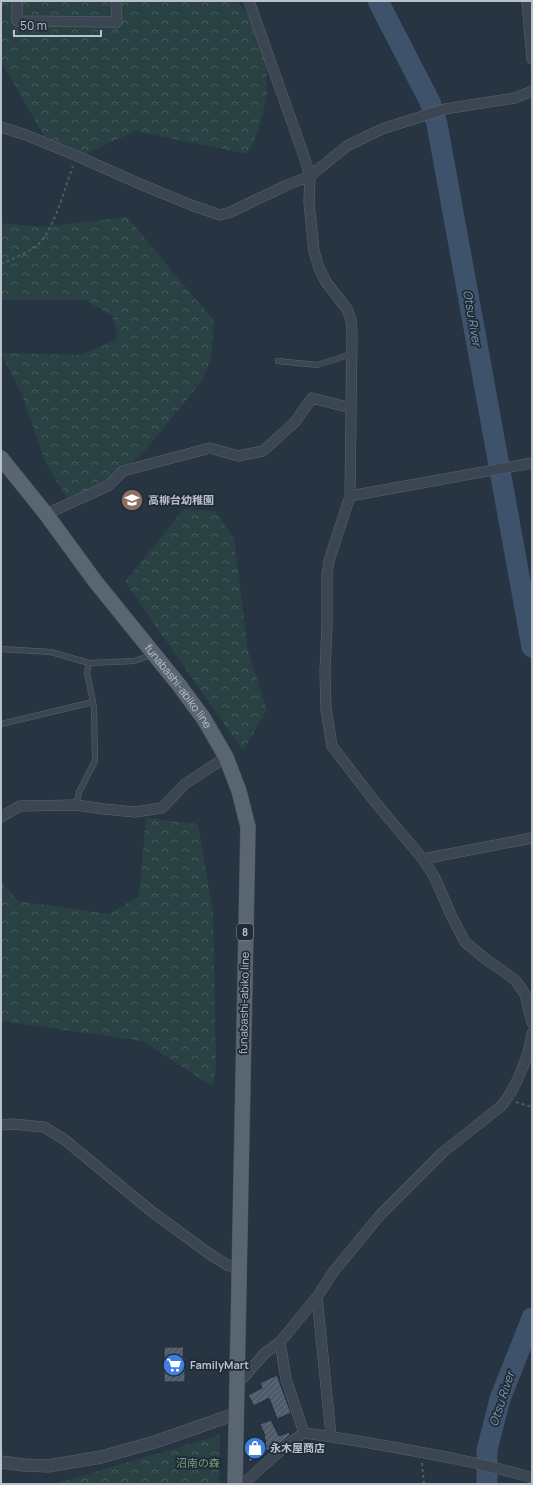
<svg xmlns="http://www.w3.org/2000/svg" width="533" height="1485" viewBox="0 0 533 1485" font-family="Manrope,'Noto Sans JP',sans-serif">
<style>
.forest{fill:url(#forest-crowns)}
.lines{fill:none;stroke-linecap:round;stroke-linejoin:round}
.river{stroke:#3e526b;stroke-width:21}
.building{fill:url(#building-hatch);stroke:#222d39}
.service-casing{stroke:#5a646f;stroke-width:6}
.minor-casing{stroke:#5a646f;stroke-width:11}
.tertiary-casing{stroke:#5a646f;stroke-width:13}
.primary-casing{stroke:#454f5b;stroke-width:16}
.path{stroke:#485e60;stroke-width:2;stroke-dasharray:3 3;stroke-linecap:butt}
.service{stroke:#3c4652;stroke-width:5}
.minor{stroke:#3c4652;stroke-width:10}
.tertiary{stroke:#3c4652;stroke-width:12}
.primary{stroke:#5a6572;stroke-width:15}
.labels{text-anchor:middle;stroke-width:3.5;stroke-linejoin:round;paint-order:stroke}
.shield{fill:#202b37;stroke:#8b949f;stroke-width:1}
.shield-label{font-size:10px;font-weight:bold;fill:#b9c1cc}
.poi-label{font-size:11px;font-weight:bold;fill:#b9c1cc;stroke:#202b37;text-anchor:start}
.street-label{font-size:11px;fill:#b9c1cc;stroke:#202b37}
.park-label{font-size:11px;fill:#719c79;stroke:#202b37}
.water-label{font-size:12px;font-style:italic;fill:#8198b2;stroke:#202b37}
</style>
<defs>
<pattern id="forest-crowns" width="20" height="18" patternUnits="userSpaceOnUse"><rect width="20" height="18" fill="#2a4143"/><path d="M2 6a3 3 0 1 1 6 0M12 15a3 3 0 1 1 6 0" fill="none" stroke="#475b5d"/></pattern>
<pattern id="building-hatch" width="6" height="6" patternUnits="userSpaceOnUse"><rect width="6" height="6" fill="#4e5b6b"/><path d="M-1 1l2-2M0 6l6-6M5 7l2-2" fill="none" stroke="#65717f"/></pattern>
</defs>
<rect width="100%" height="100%" fill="#273442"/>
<!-- forest -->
<path class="forest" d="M1,1H237L254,22L266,56L267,95L258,132L247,154L135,131L86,154L44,136L1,61Z
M127,217L214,321L211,359L202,381L142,454L106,484L67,498L46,464L22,395L1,353L81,355L118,339L113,317L86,300H1V223L41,227Z
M184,509L215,511L234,538L248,651L267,710L243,751L125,582Z
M146,818L198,824L213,912L216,1067L212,1086L142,1041L1,1021V882L18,901L109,914L139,896Z
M220,1435L219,1484H54Z"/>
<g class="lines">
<!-- river -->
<path class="river" d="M378,1L430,102L437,124L532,647
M487,1484V1450L500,1399L532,1318"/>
</g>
<!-- building -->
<path class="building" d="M164,1347H184L183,1357H185V1382H164Z
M277,1375L291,1413L277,1419L269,1398L254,1406L248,1395L262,1388L260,1383Z
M271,1420L279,1436L289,1432L290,1435L275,1447L266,1451V1454L249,1462L247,1449L266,1442L264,1437L265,1436L260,1424Z"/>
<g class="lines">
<!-- service casing -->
<g class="service-casing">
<path id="service" d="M278,361L317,365L352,354
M1,649L51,652L89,663L134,661L152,655
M1,724L93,702
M76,805L79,792L95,761L94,707L87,673L89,663"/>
</g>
<!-- minor casing -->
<g class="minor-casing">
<path id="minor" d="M17,1V21L117,22L116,1
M249,1L305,159L310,176L309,203L314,251L319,268L326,282L347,309L351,320L352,333L350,496L329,561L327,575V626L325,671L326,709L332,746L375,802L423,859L435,878L451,915L465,942L488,961L503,971L516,981L525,994L532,1023
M527,1L532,59
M1,127L26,135L77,156L140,184L191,205L220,215L231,212L287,185L310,176L347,146L382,129L445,109L515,98L532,91
M350,496L532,463
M46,514L108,486L123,471L210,448L238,456L263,451L295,422L312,398L351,408
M1,817L20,806L76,805L104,809L135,812L162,808L185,784L226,757
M423,859L532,838
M1,1125L12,1124L44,1127L65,1140L151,1211L211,1255L229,1266H238
M317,1297L331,1436
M280,1342L286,1379L304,1433
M236,1386L265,1353L280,1342L317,1297L334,1271L381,1214L442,1153L500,1107C515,1092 529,1055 532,1034
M243,1484L288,1444L304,1433C351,1439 399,1448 446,1457C474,1463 504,1469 532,1478"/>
</g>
<!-- tertiary casing -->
<g class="tertiary-casing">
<path id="tertiary" d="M1,1462L24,1465L48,1466L101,1457L155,1442L235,1414"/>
</g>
<!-- primary casing -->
<g class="primary-casing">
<g id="primary">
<path id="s1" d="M1,458L46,514L95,581L179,685L204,719L226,757L239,791L248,827L235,1484"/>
</g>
</g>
<!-- path -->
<path class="path" d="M1,264C12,259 25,254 35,247C53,235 65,187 73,166
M516,1102L532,1107
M422,1463L424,1484"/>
<!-- service -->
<use href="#service" class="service"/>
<!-- minor -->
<use href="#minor" class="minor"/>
<!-- tertiary -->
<use href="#tertiary" class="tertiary"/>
<!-- primary -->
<use href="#primary" class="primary"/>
</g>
<!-- icons -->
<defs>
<g id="school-disc" transform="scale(1.15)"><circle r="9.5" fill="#8d6e63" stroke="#202b37"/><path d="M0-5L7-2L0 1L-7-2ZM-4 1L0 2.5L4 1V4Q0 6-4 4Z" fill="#fff"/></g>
<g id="supermarket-disc" transform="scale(1.15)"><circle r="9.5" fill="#3f7fe0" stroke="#202b37"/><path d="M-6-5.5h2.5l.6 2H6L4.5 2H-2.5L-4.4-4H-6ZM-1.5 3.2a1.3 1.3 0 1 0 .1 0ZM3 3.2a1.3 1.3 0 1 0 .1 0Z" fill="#fff"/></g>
<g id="shop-disc" transform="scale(1.15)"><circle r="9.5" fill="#3f7fe0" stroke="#202b37"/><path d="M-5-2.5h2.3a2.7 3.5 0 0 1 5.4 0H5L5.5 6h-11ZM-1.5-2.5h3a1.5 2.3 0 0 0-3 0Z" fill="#fff"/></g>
</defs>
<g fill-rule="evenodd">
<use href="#school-disc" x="132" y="500"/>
<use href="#supermarket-disc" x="174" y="1365"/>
<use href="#shop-disc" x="255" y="1448"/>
</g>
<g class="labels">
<!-- shield labels -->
<rect class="shield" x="237" y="924" width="16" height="16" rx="3"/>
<g class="shield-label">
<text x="245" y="936">8</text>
</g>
<!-- poi labels -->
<g class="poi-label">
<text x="148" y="504">高柳台幼稚園</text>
<text x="190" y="1369">FamilyMart</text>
<text x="270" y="1452">永木屋商店</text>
</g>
<!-- street labels -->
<g class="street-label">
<text dy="4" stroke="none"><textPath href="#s1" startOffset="289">funabashi-abiko line</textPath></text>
<text transform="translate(244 1003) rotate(-89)" y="4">funabashi-abiko line</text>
</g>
<!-- park labels -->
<g class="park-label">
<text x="198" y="1467">沼南の森</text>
</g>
<!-- water labels -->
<g class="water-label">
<text transform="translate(472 318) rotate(80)" y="4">Otsu River</text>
<text transform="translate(502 1399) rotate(-72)" y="4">Otsu River</text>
</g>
</g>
<!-- border -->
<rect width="533" height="1485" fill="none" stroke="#b9c1cc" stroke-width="4"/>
<!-- scale -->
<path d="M14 30v6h87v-6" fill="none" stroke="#b9c1cc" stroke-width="2"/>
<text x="20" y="30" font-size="12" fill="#b9c1cc" stroke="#202b37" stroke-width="3" paint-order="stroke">50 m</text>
</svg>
